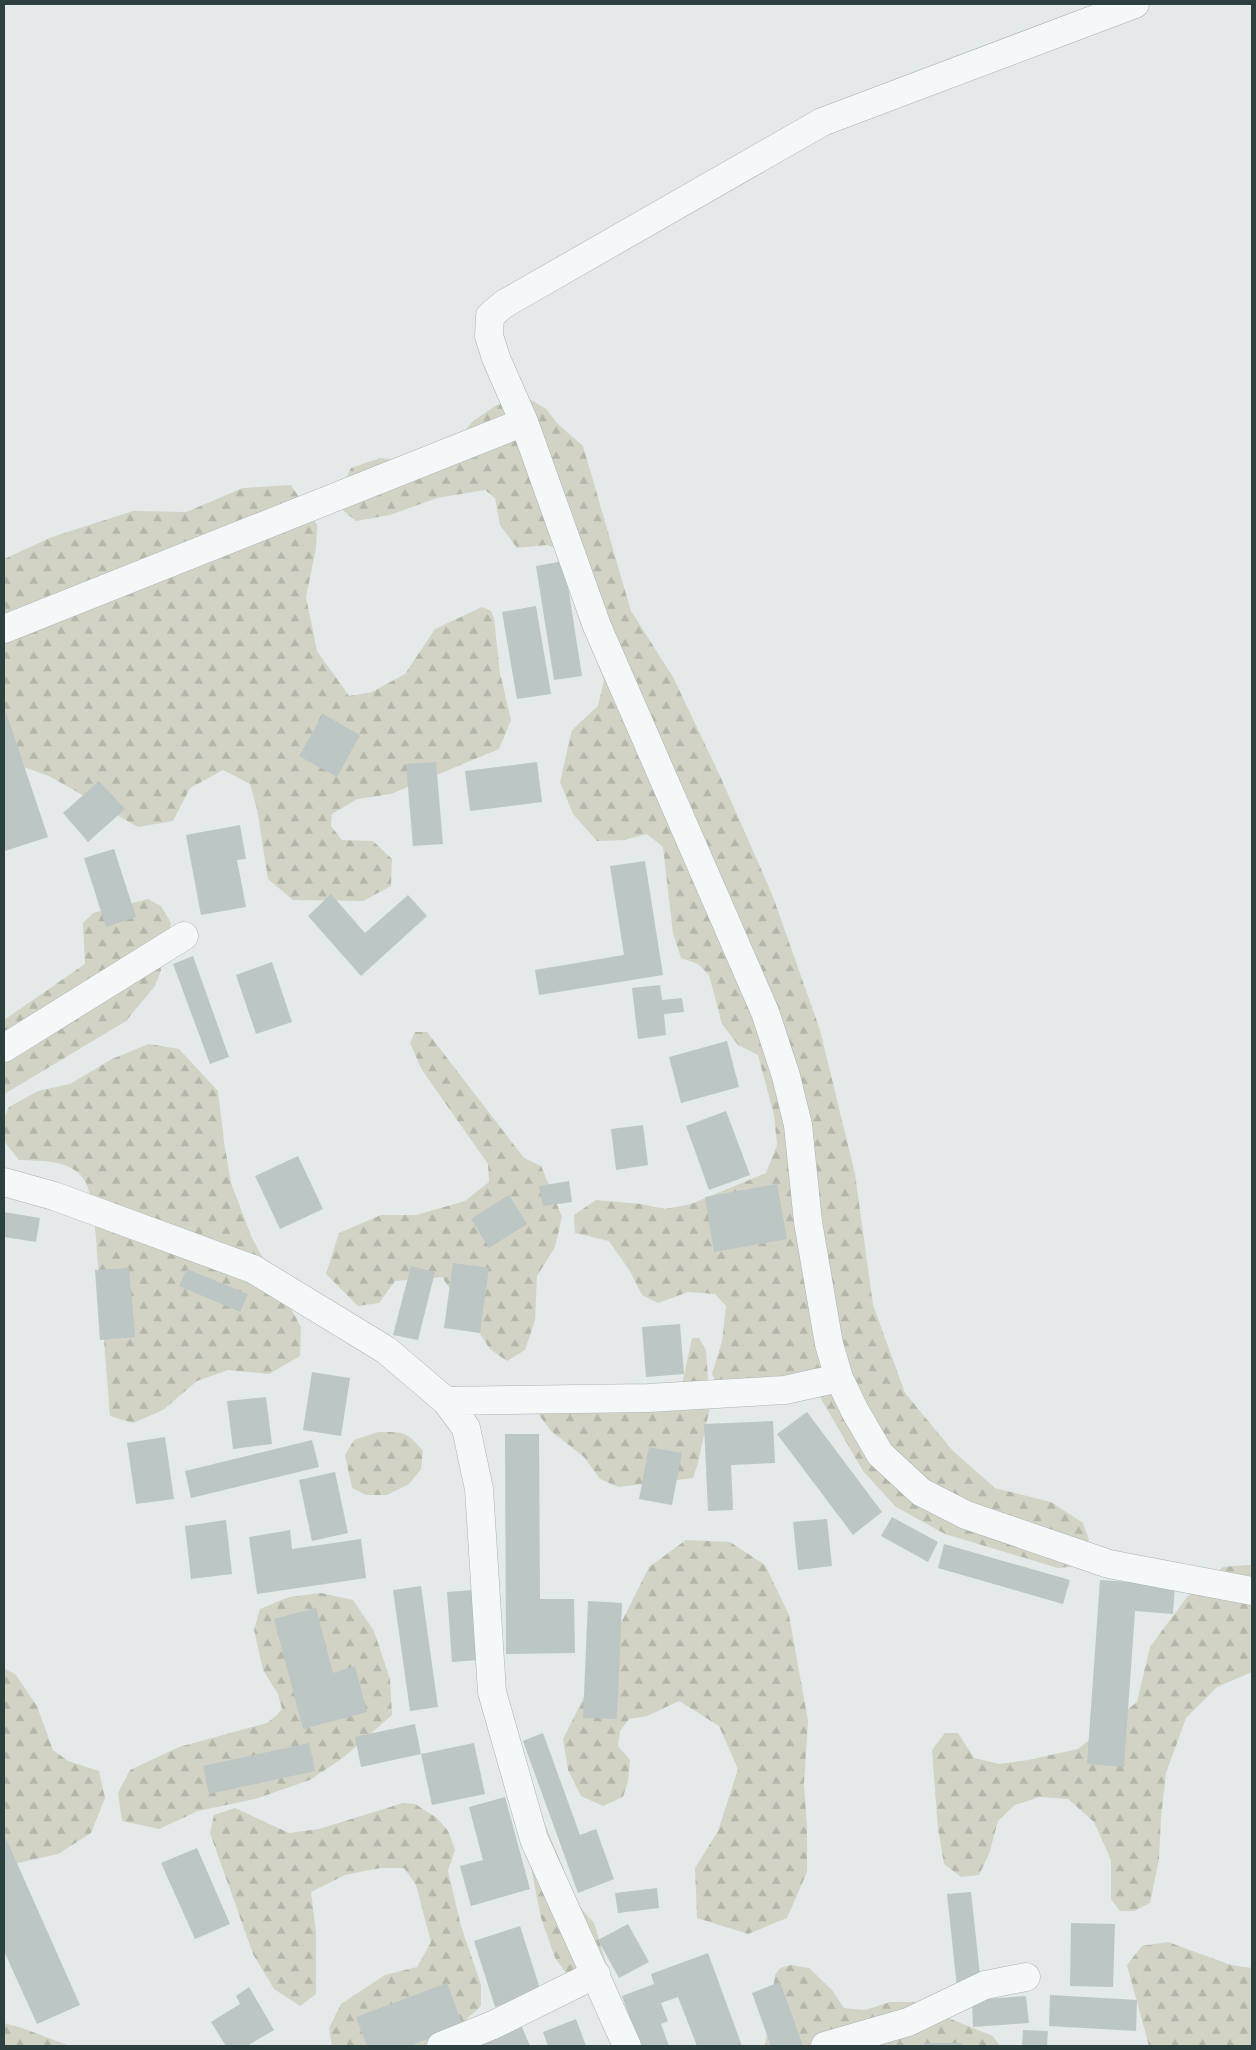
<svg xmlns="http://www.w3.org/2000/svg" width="1256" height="2050" viewBox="0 0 1256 2050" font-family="'Golos Text',sans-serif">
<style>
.forest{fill:url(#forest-firs)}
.building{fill:#bbc6c5}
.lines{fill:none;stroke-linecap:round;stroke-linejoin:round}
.minor-casing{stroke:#a8b4b3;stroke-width:29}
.minor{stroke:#f5f8f8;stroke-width:28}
</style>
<defs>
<pattern id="forest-firs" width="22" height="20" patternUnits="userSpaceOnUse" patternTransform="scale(1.25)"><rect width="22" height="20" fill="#d2d3c5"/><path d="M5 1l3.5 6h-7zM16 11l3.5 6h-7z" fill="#b4b6aa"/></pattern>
</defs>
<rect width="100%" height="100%" fill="#e3eae9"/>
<!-- forest -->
<path class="forest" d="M531,400L546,409L557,423L583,446L631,611L673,677L720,776L772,894L820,1030L855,1174L873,1305L905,1393L953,1451L995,1488L1051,1502L1083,1523L1089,1540L1079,1566L1058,1568L945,1534L896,1507L863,1471L813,1385L721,1391L712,1374L722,1341L726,1306L715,1294L688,1292L658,1303L642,1295L630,1271L609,1241L575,1233L574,1215L596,1200L641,1204L665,1209L691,1204L766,1173L777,1145L774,1115L758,1055L738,1045L722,1024L709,975L698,964L681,958L673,933L663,847L647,834L624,840L597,841L573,814L560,782L572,730L598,706L604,681L560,550L547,545L517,548L500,525L495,498L485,490L437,498L390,515L356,521L338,506L337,497L351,468L380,458L411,462L447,451L473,421L497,405Z
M291,485L317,525L316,548L306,597L317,651L349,696L372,692L405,674L435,629L482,607L491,611L494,618L500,673L511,720L499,749L391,794L357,799L332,814L331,826L342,840L373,841L392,859L391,886L363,901L293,900L268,879L257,809L250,784L223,770L190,788L173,821L138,827L49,776L4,760V559L52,537L133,511L186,512L243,488Z
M148,899L161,906L171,923L161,970L155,986L126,1021L6,1093L4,1097V1020L85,964L83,923L93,913Z
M415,1032H427L524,1158L541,1166L562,1217L555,1247L537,1276L535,1320L525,1350L507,1361L490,1349L442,1277L395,1281L379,1303L358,1306L326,1274L339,1233L381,1215H416L465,1201L489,1182L488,1164L422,1070L410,1043Z
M149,1044L179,1049L218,1091L224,1142L231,1183L252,1238L301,1327L300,1356L269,1374L228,1370L197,1381L163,1410L133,1423L110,1416L94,1214C92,1204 90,1192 86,1183C74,1159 42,1161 19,1160L4,1141V1118L9,1107L38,1091L70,1084L112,1059Z
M692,1338H699L706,1350L710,1407L698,1463L693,1478L618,1487L600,1479L584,1457L551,1431L536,1411L675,1390L683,1380Z
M378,1432C403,1432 407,1431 423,1451L421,1469L409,1484L387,1495H366L352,1488L345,1455L354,1440Z
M686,1540L730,1542L765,1565L789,1615L808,1721L804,1784L807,1828V1872L787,1918L748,1934L697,1918L695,1868L718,1831L738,1769L719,1726L679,1701L647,1716L629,1719L620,1731L618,1746L630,1760L628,1781L623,1797L603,1806L581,1796L568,1770L563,1739L649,1567Z
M1247,1565H1252V1672L1217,1687L1186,1718L1166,1773L1161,1818L1159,1859L1150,1903L1134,1911H1120L1111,1899V1860L1094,1822L1068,1799L1039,1797L1015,1805L998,1821L989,1854L979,1875L961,1877L944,1864L938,1829L932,1750L945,1733H958L974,1758L999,1764L1028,1760L1078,1749L1137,1702L1150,1647L1187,1597L1223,1567Z
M321,1593L353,1600L374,1631L390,1679L392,1715L344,1757L310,1780L255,1799L198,1811L159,1829L122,1821L118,1793L130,1770L179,1747L267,1723L277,1715L282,1709L278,1694L263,1670L254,1630L260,1609L289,1597Z
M4,1668L16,1675L37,1706L53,1750L68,1761L99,1771L105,1798L91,1833L58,1854L4,1866Z
M403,1803L415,1804L437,1818L448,1831L455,1850L448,1871L461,1926L481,1985V2006L437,2046H332L329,2028L341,2004L385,1975L417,1967L431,1942L416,1885L404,1868H380L345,1875L311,1892L316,1932V1994L300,2006L274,1989L253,1954L210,1833L214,1815L235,1808L289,1833L319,1829Z
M540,1812L578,1905L594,1923L610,1977H569L555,1958L541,1918L525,1837Z
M1168,1942L1231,1965L1252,1968V2046H1149L1127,1965L1142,1946Z
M791,1965L809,1968L832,1990L844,2008L865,2010L890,2002H919L943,2016L993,2036L1000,2046H765L775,1975L780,1968Z
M4,2023L22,2028L70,2046H4Z"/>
<!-- building -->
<path class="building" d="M564,561L582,676L554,680L536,566Z
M536,606L551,694L517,699L502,612Z
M6,712L48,837L5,851L4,713Z
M323,714L360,735L337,777L299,756Z
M436,762L443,844L413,846L406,764Z
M537,762L542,802L470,811L465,771Z
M99,781L125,809L88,842L63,813Z
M240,825L246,859L237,860L246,907L201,915L186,835Z
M114,849L136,917L106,927L84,858Z
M645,861L663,975L539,995L535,970L624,955L610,866Z
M331,894L365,933L408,895L427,916L361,976L308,916Z
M193,956L229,1057L210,1064L173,964Z
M272,962L292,1022L256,1034L236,975Z
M660,985L662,1000L682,998L684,1012L664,1014L666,1035L638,1039L632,988Z
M727,1041L739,1087L681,1103L669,1057Z
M726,1111L750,1175L709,1190L686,1126Z
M643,1125L648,1165L616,1170L611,1129Z
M298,1156L323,1209L280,1229L255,1176Z
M569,1181L572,1202L543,1206L539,1186Z
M777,1184L787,1239L714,1252L705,1197Z
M509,1195L527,1224L489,1248L471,1219Z
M4,1212L40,1218L36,1242L4,1237Z
M453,1263L489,1268L480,1333L444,1328Z
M411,1266L435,1272L418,1340L393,1335Z
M129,1268L135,1337L100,1340L95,1270Z
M187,1269L248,1294L240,1312L179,1286Z
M680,1324L684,1374L646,1377L642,1327Z
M312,1372L350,1378L341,1436L303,1430Z
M266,1397L272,1444L233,1449L227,1401Z
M807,1412L882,1512L853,1535L777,1434Z
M773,1421L775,1463L731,1465L733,1510L708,1511L704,1424Z
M505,1434H539L540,1599H574L575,1653L506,1654Z
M165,1437L174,1499L136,1504L127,1443Z
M312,1440L319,1467L191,1498L185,1471Z
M649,1447L682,1453L672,1505L639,1499Z
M335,1472L348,1533L312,1541L299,1480Z
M892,1517L938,1542L928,1562L881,1536Z
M827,1519L832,1566L798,1570L793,1522Z
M226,1520L232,1574L191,1579L185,1526Z
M290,1530L292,1549L361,1539L366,1578L257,1594L249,1537Z
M944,1544L1070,1580L1063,1604L938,1568Z
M1100,1580L1175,1585L1173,1614L1135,1611L1124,1767L1087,1764Z
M421,1586L438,1707L410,1711L393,1590Z
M473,1590L478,1660L452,1662L447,1592Z
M588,1601L622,1603L617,1719L583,1718Z
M316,1608L333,1673L355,1666L367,1712L303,1729L274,1619Z
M415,1724L421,1754L474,1743L485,1794L432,1805L421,1754L361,1767L355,1737Z
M543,1733L580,1835L596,1829L614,1879L578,1893L523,1741Z
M309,1743L315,1771L209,1794L203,1766Z
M505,1797L530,1889L471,1906L460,1866L483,1860L469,1807Z
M4,1834L80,2005L37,2024L4,1951Z
M197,1848L230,1924L195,1939L161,1863Z
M657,1888L659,1908L618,1913L615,1893Z
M971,1892L981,1985L957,1987L947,1894Z
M1071,1923L1115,1924L1113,1987L1070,1986Z
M628,1924L649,1962L619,1978L598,1940Z
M520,1926L541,1992L495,2007L474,1941Z
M708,1953L742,2046H697L678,1997L661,2003L668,2021L661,2024L669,2046H640L622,1996L654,1984L651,1974Z
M780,1982L803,2046H771L752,1993Z
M447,1983L463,2026L409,2046H367L356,2017Z
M249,1987L274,2030L247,2046H226L211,2022L240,2004L236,1996Z
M1050,1995L1137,2000L1136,2031L1049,2026Z
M1026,1996L1029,2023L973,2027L972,2000Z
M576,2019L586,2046H548L543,2032Z
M519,2020L530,2046H458Z
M1023,2030L1048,2031L1047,2046H1022Z
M925,2043H962V2046H925Z"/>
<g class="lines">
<!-- minor casing -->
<g class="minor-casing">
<path id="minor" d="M1135,4L822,122L504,304L490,316L489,336L496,358L524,422L597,626L765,1012L786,1076L798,1125L808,1222L829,1344L839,1378L855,1411L880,1454L921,1492L966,1515L1109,1564L1252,1591
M4,629L524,422
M4,1048L184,936
M4,1182L54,1196L253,1269L386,1350L446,1401L466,1428L479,1489L492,1692L534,1839L627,2046
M446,1401L648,1398L785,1390L839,1378
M441,2046L493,2025L596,1974
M825,2046L908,2022L985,1985L1026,1977"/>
</g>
<!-- minor -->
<use href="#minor" class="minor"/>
</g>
<!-- border -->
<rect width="1256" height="2050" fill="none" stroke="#2c403f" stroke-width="10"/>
</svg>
